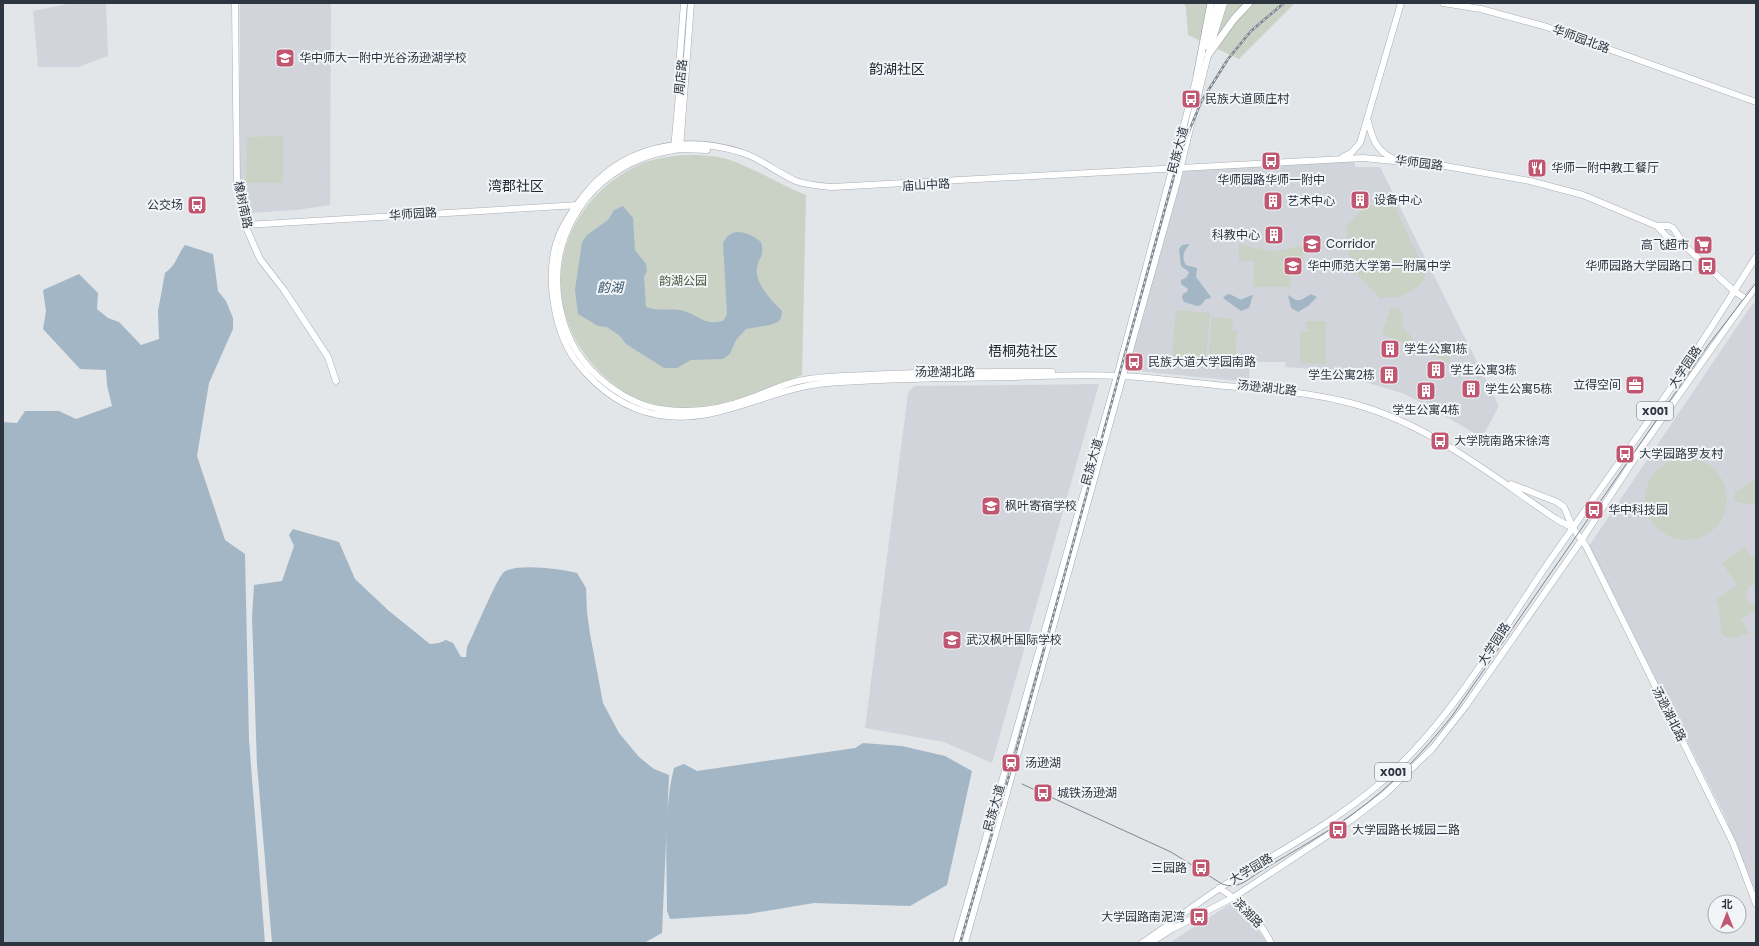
<svg xmlns="http://www.w3.org/2000/svg" width="1759" height="946" viewBox="0 0 1759 946" font-family="Poppins,'Noto Sans SC',sans-serif">
<style>
.built{fill:#d1d5db}
.green{fill:#c9d2c5}
.water{fill:#a2b6c5}
.lines{fill:none;stroke-linecap:round;stroke-linejoin:round}
.secondary-casing{stroke:#a8adb3;stroke-width:7}
.primary-casing{stroke:#a3abb4;stroke-width:7}
.highway-casing{stroke:#8c959e;stroke-width:8}
.secondary{stroke:#fff;stroke-width:6}
.primary{stroke:#fff;stroke-width:6}
.highway{stroke:#fff;stroke-width:7}
.tram{stroke:#7e8791;stroke-width:1}
.rail-casing{stroke:#7e8791;stroke-width:2.5}
.rail{stroke:#f2f5f7;stroke-width:1;stroke-dasharray:3;stroke-linecap:butt}
.labels{text-anchor:middle;stroke-width:4;stroke-linejoin:round;paint-order:stroke}
.shield{fill:#f2f5f7;stroke:#676f77;stroke-width:1}
.shield-label{font-size:11px;font-weight:bold;fill:#2c3540}
.street-label{font-size:12px;fill:#2c3540;stroke:#f2f5f7}
.poi-label{font-size:12px;fill:#2c3540;stroke:#f2f5f7;text-anchor:start}
.park-label{font-size:12px;fill:#445a3b;stroke:#f2f5f7}
.water-label{font-size:13px;font-style:italic;fill:#3b576f;stroke:#f2f5f7}
.quarter-label{font-size:14px;fill:#1e2631;stroke:#f2f5f7}
</style>
<rect width="100%" height="100%" fill="#e3e6e9"/>
<!-- built -->
<path class="built" d="M72,3H106L108,56L78,67H38L33,11Z
M240,3H331L330,205L297,210L251,213L245,205L240,185Z
M1355,161V167H1380L1499,406L1482,438L1430,407L1402,393L1325,370L1285,367L1286,362H1250L1249,382L1128,370L1184,170Z
M1753,303L1756,305V893L1723,812L1589,546Z
M1099,384L992,763L944,742L865,728L908,393L914,386Z
M1235,901L1268,943H1169L1183,934Z"/>
<!-- green -->
<path class="green" d="M1184,3H1295L1239,59L1188,35L1186,8Z
M283,136V183H246L247,137Z
M683,155C699,155 714,155 730,160C756,169 780,185 806,195L802,375C759,391 715,413 669,407C640,403 618,391 598,370C535,304 555,209 634,167C649,159 667,157 683,155Z
M1377,204L1394,205L1426,273C1425,285 1409,294 1398,297C1391,298 1387,295 1380,299C1376,290 1364,284 1357,274L1354,275L1348,261L1350,260L1346,241L1347,231L1346,226C1352,223 1352,219 1357,215C1362,209 1370,206 1377,204Z
M1239,244L1273,252L1303,245V261L1290,262V287H1254V261H1239Z
M1391,307H1397C1410,315 1393,325 1413,337V340L1409,341L1405,344L1382,334Z
M1176,310L1210,313L1206,360L1172,356Z
M1212,317L1233,319L1232,330L1237,331L1235,363L1208,360Z
M1306,321H1326V331L1306,330Z
M1300,331H1326V364L1300,363Z
M1441,341L1449,354L1450,363L1430,354L1428,344Z
M1645 499a41 41 0 1 1 82 0a41 41 0 1 1-82 0Z
M1755,480L1756,504H1745L1734,501L1735,493Z
M1744,547L1752,557L1756,554V584L1748,587C1746,594 1745,598 1750,604H1756V609L1741,619L1749,633L1730,639L1722,635C1718,622 1722,613 1716,600L1737,585L1722,563Z"/>
<!-- water -->
<path class="water" d="M623,206L633,218L635,250L646,264L647,271L644,277L646,307C660,312 674,307 687,312C702,318 704,325 723,321L727,314L723,243C731,225 749,232 761,242C765,258 759,255 757,268C755,284 772,301 782,311L781,318L778,322L770,325L746,329L736,340L730,354L723,359L691,360L677,368H664L626,344L620,336L607,327L598,326L578,314L575,290L582,242L587,235L608,220L614,210Z
M1190,244C1184,250 1181,257 1186,265L1197,268L1196,277L1211,297L1209,299H1206L1201,305L1197,306L1184,302L1182,298L1183,294L1187,292L1188,289L1181,284V280L1187,277L1189,272L1181,266L1179,249L1182,245Z
M185,245L213,254L218,291L226,301L233,318V329L209,383L197,456L225,540L245,554L249,740L265,943H3V422L17,423L25,411H59L76,419L112,406L107,385L106,370L80,369L43,329L46,311L43,290L79,274L98,293L97,309L108,318L119,322L141,345L159,339L158,311L165,273C177,264 176,257 185,245Z
M1230,294C1246,303 1238,299 1253,295L1249,308L1241,311L1223,298L1226,295Z
M1311,294L1317,297L1308,306L1298,312L1291,308L1288,295L1296,300H1301Z
M293,529L339,542L355,579L389,611L430,644L439,643L446,640L453,643L461,657H466L467,647C474,634 497,577 504,572C517,563 562,569 577,573L586,588L587,612L590,634L603,703L619,733L639,757L654,769L669,775L662,933L644,943H272L257,765L252,617L254,585L282,581L294,546L289,535Z
M863,743L902,746L945,756L972,771L947,885L910,906L814,903L748,914L670,919L667,911C667,868 663,810 674,768L684,764L697,771L855,748Z"/>
<g class="lines">
<!-- secondary casing -->
<g class="secondary-casing">
<path id="secondary" d="M235,3L237,184L245,225L260,259L284,290L328,357L336,381
M691,3L680,149C667,151 655,153 643,158C581,182 547,244 560,308C567,341 581,364 608,385C624,397 640,406 660,409C691,414 719,410 748,399C766,393 784,383 803,380C825,376 847,376 869,375C930,371 991,372 1052,372
M1443,3L1481,9L1547,27L1756,102
M679,67L684,3
M1368,121C1372,138 1376,150 1392,158
M674,149L682,62
M680,149L707,150
M1343,157L1351,153L1360,143L1401,3
M245,225L579,205
M1657,226L1667,237L1685,246
M1511,484L1557,502L1564,507L1573,528L1586,546L1733,843L1756,904
M1573,528L1556,519C1488,473 1423,419 1342,401C1300,391 1258,389 1215,385C1183,382 1151,377 1119,376C1084,374 1048,376 1014,377C951,378 889,378 827,383C769,388 719,425 659,415C627,410 599,390 579,365C554,335 546,280 556,244C561,227 571,212 582,198C620,147 683,133 743,153C762,159 777,173 796,181C807,185 820,186 832,187L1363,158L1445,166L1530,181L1583,195L1657,226H1669L1673,228L1686,247L1734,291L1746,299
M1219,888C1241,901 1260,921 1271,943"/>
</g>
<!-- primary casing -->
<g class="primary-casing">
<path id="primary" d="M1206,46L1218,3
M956,943L1117,376L1198,72
M965,943L1177,182L1208,55L1224,3
M1142,943C1172,923 1200,900 1231,881C1289,846 1348,815 1397,768C1461,706 1503,628 1553,556C1594,497 1637,439 1677,379C1705,339 1730,297 1756,257
M1150,943L1172,929L1234,897L1351,820L1385,794L1432,749L1465,707L1581,541L1642,447L1756,286"/>
</g>
<!-- highway casing -->
<g class="highway-casing">
<path id="highway" d="M1208,55L1234,19L1249,3
M1197,76L1211,3"/>
</g>
<!-- secondary -->
<use href="#secondary" class="secondary"/>
<!-- primary -->
<use href="#primary" class="primary"/>
<!-- highway -->
<use href="#highway" class="highway"/>
<!-- tram -->
<path class="tram" d="M1022,784L1171,852L1222,884C1231,887 1238,886 1246,881C1281,857 1320,838 1354,813C1392,786 1423,752 1452,716L1709,344L1756,283"/>
<!-- rail casing -->
<g class="rail-casing">
<path id="rail" d="M960,943L1014,759L1180,153L1201,102L1228,59L1251,31L1284,3"/>
</g>
<!-- rail -->
<use href="#rail" class="rail"/>
</g>
<!-- icons -->
<defs>
<g id="school-square" transform="scale(1)"><rect x="-9" y="-9" width="18" height="18" rx="4" fill="#c0566f" stroke="#f2f5f7"/><path d="M0-5L7-2L0 1L-7-2ZM-4 1L0 2.5L4 1V4Q0 6-4 4Z" fill="#fff"/></g>
<g id="bus-square" transform="scale(1)"><rect x="-9" y="-9" width="18" height="18" rx="4" fill="#c0566f" stroke="#f2f5f7"/><path d="M-5-6H5V4H4V6H2V4H-2V6H-4V4H-5ZM-3.5-4V0h7V-4ZM-3.5 1.2v1.5H-2V1.2ZM2 1.2v1.5H3.5V1.2Z" fill="#fff"/></g>
<g id="restaurant-square" transform="scale(1)"><rect x="-9" y="-9" width="18" height="18" rx="4" fill="#c0566f" stroke="#f2f5f7"/><path d="M-5-6h1v4h1v-4h1v4h1v-4h1v5L-1.5 .5V6h-2V.5L-5-1ZM5-6V6H3V1.5H1.5Q1.5-4 5-6Z" fill="#fff"/></g>
<g id="building-square" transform="scale(1)"><rect x="-9" y="-9" width="18" height="18" rx="4" fill="#c0566f" stroke="#f2f5f7"/><path d="M-4-6H4V6H1V3H-1V6H-4ZM-2.5-4.3h1.7v1.8h-1.7ZM.8-4.3h1.7v1.8H.8ZM-2.5-1h1.7V.8h-1.7ZM.8-1h1.7V.8H.8Z" fill="#fff"/></g>
<g id="supermarket-square" transform="scale(1)"><rect x="-9" y="-9" width="18" height="18" rx="4" fill="#c0566f" stroke="#f2f5f7"/><path d="M-6-5.5h2.5l.6 2H6L4.5 2H-2.5L-4.4-4H-6ZM-1.5 3.2a1.3 1.3 0 1 0 .1 0ZM3 3.2a1.3 1.3 0 1 0 .1 0Z" fill="#fff"/></g>
<g id="office-square" transform="scale(1)"><rect x="-9" y="-9" width="18" height="18" rx="4" fill="#c0566f" stroke="#f2f5f7"/><path d="M-6-3h4V-5.5h4V-3h4V5H-6ZM-1-4.5V-3h2v-1.5ZM-6 0V1H6V0Z" fill="#fff"/></g>
<g id="station-square" transform="scale(1)"><rect x="-9" y="-9" width="18" height="18" rx="4" fill="#c0566f" stroke="#f2f5f7"/><path d="M-3-6H3Q5-6 5-4V2Q5 4 3 4L4.5 6H3L1.5 4h-3L-3 6H-4.5L-3 4Q-5 4-5 2V-4Q-5-6-3-6ZM-3.5-4v3h7v-3ZM-3.5 1v1.5H-2V1ZM2 1v1.5H3.5V1Z" fill="#fff"/></g>
</defs>
<g fill-rule="evenodd">
<use href="#school-square" x="285" y="58"/>
<use href="#bus-square" x="1191" y="99"/>
<use href="#bus-square" x="1271" y="161"/>
<use href="#restaurant-square" x="1537" y="168"/>
<use href="#building-square" x="1360" y="200"/>
<use href="#building-square" x="1273" y="201"/>
<use href="#bus-square" x="197" y="205"/>
<use href="#building-square" x="1274" y="235"/>
<use href="#school-square" x="1312" y="244"/>
<use href="#supermarket-square" x="1703" y="245"/>
<use href="#school-square" x="1293" y="266"/>
<use href="#bus-square" x="1707" y="266"/>
<use href="#building-square" x="1390" y="349"/>
<use href="#bus-square" x="1134" y="362"/>
<use href="#building-square" x="1436" y="370"/>
<use href="#building-square" x="1389" y="375"/>
<use href="#office-square" x="1635" y="385"/>
<use href="#building-square" x="1471" y="389"/>
<use href="#building-square" x="1426" y="391"/>
<use href="#bus-square" x="1440" y="441"/>
<use href="#bus-square" x="1625" y="454"/>
<use href="#school-square" x="991" y="506"/>
<use href="#bus-square" x="1594" y="510"/>
<use href="#school-square" x="952" y="640"/>
<use href="#station-square" x="1011" y="763"/>
<use href="#bus-square" x="1043" y="793"/>
<use href="#bus-square" x="1338" y="830"/>
<use href="#bus-square" x="1201" y="868"/>
<use href="#bus-square" x="1199" y="917"/>
</g>
<g class="labels">
<!-- shield labels -->
<g class="shield">
<rect x="1637" y="402" width="36" height="18" rx="3"/>
<rect x="1375" y="763" width="36" height="18" rx="3"/>
</g>
<g class="shield-label">
<text x="1655" y="415">X001</text>
<text x="1393" y="776">X001</text>
</g>
<!-- street labels -->
<g class="street-label">
<text transform="translate(1581 39) rotate(20)" y="4">华师园北路</text>
<text transform="translate(681 77) rotate(-84)" y="4">周店路</text>
<text transform="translate(1178 150) rotate(-75)" y="4">民族大道</text>
<text transform="translate(1419 163) rotate(7)" y="4">华师园路</text>
<text transform="translate(926 185) rotate(-3)" y="4">庙山中路</text>
<text transform="translate(243 205) rotate(78)" y="4">橡树南路</text>
<text transform="translate(413 214) rotate(-4)" y="4">华师园路</text>
<text transform="translate(1685 367) rotate(-56)" y="4">大学园路</text>
<text x="945" y="376">汤逊湖北路</text>
<text transform="translate(1267 388) rotate(6)" y="4">汤逊湖北路</text>
<text transform="translate(1092 462) rotate(-74)" y="4">民族大道</text>
<text transform="translate(1494 644) rotate(-57)" y="4">大学园路</text>
<text transform="translate(1669 714) rotate(63)" y="4">汤逊湖北路</text>
<text transform="translate(994 808) rotate(-74)" y="4">民族大道</text>
<text transform="translate(1251 869) rotate(-31)" y="4">大学园路</text>
<text transform="translate(1248 913) rotate(46)" y="4">滨湖路</text>
</g>
<!-- poi labels -->
<g class="poi-label">
<text x="299" y="62">华中师大一附中光谷汤逊湖学校</text>
<text x="1205" y="103">民族大道顾庄村</text>
<text x="1551" y="172">华师一附中教工餐厅</text>
<text x="1271" y="184" text-anchor="middle">华师园路华师一附中</text>
<text x="1374" y="204">设备中心</text>
<text x="1287" y="205">艺术中心</text>
<text x="183" y="209" text-anchor="end">公交场</text>
<text x="1260" y="239" text-anchor="end">科教中心</text>
<text x="1326" y="248">Corridor</text>
<text x="1689" y="249" text-anchor="end">高飞超市</text>
<text x="1307" y="270">华中师范大学第一附属中学</text>
<text x="1693" y="270" text-anchor="end">华师园路大学园路口</text>
<text x="1404" y="353">学生公寓1栋</text>
<text x="1148" y="366">民族大道大学园南路</text>
<text x="1450" y="374">学生公寓3栋</text>
<text x="1375" y="379" text-anchor="end">学生公寓2栋</text>
<text x="1621" y="389" text-anchor="end">立得空间</text>
<text x="1485" y="393">学生公寓5栋</text>
<text x="1426" y="414" text-anchor="middle">学生公寓4栋</text>
<text x="1454" y="445">大学院南路宋徐湾</text>
<text x="1639" y="458">大学园路罗友村</text>
<text x="1005" y="510">枫叶寄宿学校</text>
<text x="1608" y="514">华中科技园</text>
<text x="966" y="644">武汉枫叶国际学校</text>
<text x="1025" y="767">汤逊湖</text>
<text x="1057" y="797">城铁汤逊湖</text>
<text x="1352" y="834">大学园路长城园二路</text>
<text x="1187" y="872" text-anchor="end">三园路</text>
<text x="1185" y="921" text-anchor="end">大学园路南泥湾</text>
</g>
<!-- park labels -->
<g class="park-label">
<text x="683" y="285">韵湖公园</text>
</g>
<!-- water labels -->
<g class="water-label">
<text x="610" y="292">韵湖</text>
</g>
<!-- quarter labels -->
<g class="quarter-label">
<text x="897" y="74">韵湖社区</text>
<text x="516" y="191">湾郡社区</text>
<text x="1023" y="356">梧桐苑社区</text>
</g>
</g>
<!-- border -->
<rect width="1759" height="946" fill="none" stroke="#2c3540" stroke-width="8"/>
<!-- north arrow -->
<g transform="translate(1727 914)"><circle r="19" fill="#f2f5f7" stroke="#a3a8ae"/>
<path d="M0-3L7 15L0 10L-7 15Z" fill="#c0566f"/>
<text y="-6" font-size="11" font-weight="bold" text-anchor="middle" fill="#2c3540">北</text>
</g>
</svg>
